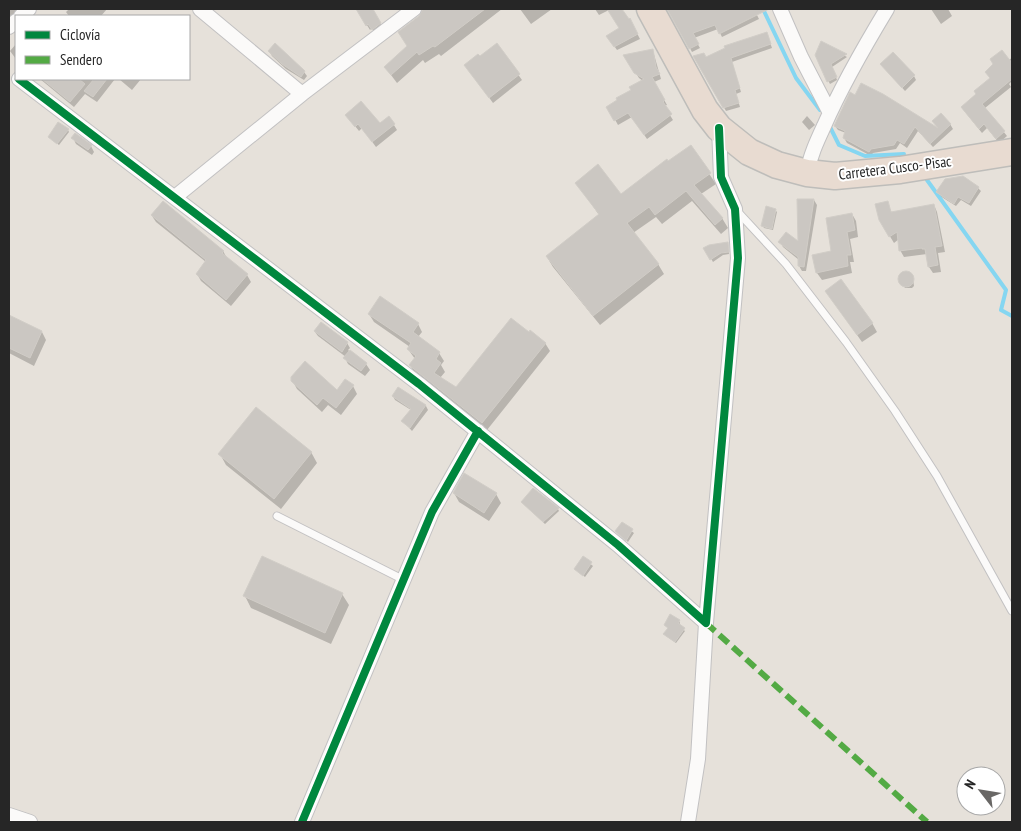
<svg xmlns="http://www.w3.org/2000/svg" width="1021" height="831" viewBox="0 0 1021 831" font-family="'PT Sans Narrow',sans-serif">
<style>
.shadow{fill:#0003}
.lines{fill:none;stroke-linecap:round;stroke-linejoin:round}
.stream{stroke:#85d6f1;stroke-width:4}
.building{fill:#cbc7c2;stroke:#d1cdc7}
.lane-casing{stroke:#c2c1c2;stroke-width:9}
.street-casing{stroke:#c2c1c2;stroke-width:16}
.highway-casing{stroke:#bebdba;stroke-width:29}
.lane{stroke:#fbfaf9;stroke-width:7}
.street{stroke:#fbfaf9;stroke-width:14}
.highway{stroke:#e8dbd1;stroke-width:26}
.quiet{stroke:#53aa44;stroke-width:6;stroke-dasharray:12 6;stroke-linecap:butt}
.cycleway-casing{stroke:#fff;stroke-width:11}
.cycleway{stroke:#00873e;stroke-width:8}
.labels{text-anchor:middle;stroke-width:4;stroke-linejoin:round;paint-order:stroke}
.street-label{font-size:15px;fill:#262626;stroke:#fff}
</style>
<rect width="100%" height="100%" fill="#e6e1da"/>
<!-- shadow -->
<path class="shadow" d="M9,9H26L9,22Z
M69,9H107L101,16H69L66,12Z
M357,9H371L383,28L376,34L372,28L370,30Z
M424,9H502L441,56L439,54L425,63L423,60L397,83L385,67L408,47Z
M520,9H552L531,24Z
M595,9H620L628,21L630,20L640,39L617,50L608,37L621,28L609,10L599,15Z
M679,9H754L759,19L722,37L718,29L694,38L700,48L692,52L671,13Z
M931,9H948L952,16L941,24Z
M767,34L772,48L732,62L741,92L736,94L740,107L726,111L695,57L706,58Z
M821,43L847,57L832,67L837,80L830,84L819,64Z
M16,44V59L10,51Z
M275,45L304,72L307,76L304,80L286,69L272,56L269,51Z
M497,45L522,80L493,103L469,70L480,58Z
M653,51L661,79L654,82L667,105L664,106L673,120L647,139L632,117L618,125L608,107L632,91L643,81L639,78L625,56Z
M1012,58V81L1009,84L1011,87L985,108L1007,136L999,143L987,128L982,133L962,108L991,79L986,72Z
M881,64L914,76L916,80L905,91Z
M40,79H115L97,102L85,94L74,107Z
M119,79H141L132,90Z
M850,94L938,129L934,121L950,124L953,129L933,147L918,131L907,148L900,143L896,149L873,153L871,156L847,143L844,138L846,133L838,130L835,126Z
M347,116L380,124L389,117L397,130L376,147L362,128L359,131Z
M807,116L815,125L809,130L802,122Z
M68,130L69,132L59,145L51,139Z
M73,138L91,146L94,152L92,155L76,144Z
M691,147L716,184L701,194L722,218L728,228L721,234L692,201L662,224L656,217L633,233L658,264L664,274L600,325L553,267L547,257L599,215L577,183L621,195Z
M978,188L981,191L971,206L961,200L956,206L940,196L938,192Z
M814,200L817,205L806,271H802L799,266V260L783,247L780,242L799,244Z
M887,203L892,213L934,205L937,212L945,252L938,253L941,272L933,273L929,267L927,254L904,257L900,250L899,239L894,243L880,220Z
M775,210L777,212L773,230L764,228L763,226Z
M852,214L856,221L858,237L850,239L854,262H850L852,273L822,280L817,273L814,256L832,252Z
M152,216L223,251L227,258L247,275L251,282L231,306L201,281L197,274L206,262L156,222Z
M728,243L729,254L723,255L713,262L705,248Z
M906,273L913,279L914,286L912,288H905L900,279L901,277Z
M826,291L872,323L877,332L862,342Z
M369,314L418,324L422,332L418,337L439,353L444,361L441,365L445,372L440,378L457,389L545,343L550,351L487,430L415,373L410,365L415,359L408,349L410,347L374,322Z
M9,316L42,332L46,340L34,366L9,353Z
M315,332L347,343L350,348L348,350L366,364L370,370L365,376L348,364L345,358L346,357L318,336Z
M292,380L337,391L353,386L357,394L341,415L328,405L322,412L297,389Z
M398,388L426,406L428,410L412,431L403,421L411,410L395,400L393,396Z
M311,452L317,463L281,509L226,465L220,454Z
M454,493L496,494L501,503L489,521L459,502Z
M522,502L558,509L559,511L545,524Z
M622,524L634,533L628,542L617,532Z
M583,558L593,566L585,577L575,569Z
M342,594L349,605L331,644L251,608L245,596Z
M679,621L680,623L679,626L685,631L676,643L666,636L665,634L669,629L665,625Z"/>
<g class="lines">
<!-- stream -->
<path class="stream" d="M763,9L796,78L820,110
M830,127L839,145L865,156L904,154
M927,180L1006,290L1001,310L1012,316"/>
</g>
<!-- building -->
<path class="building" d="M356,9H373L381,23L372,30L368,24L366,26Z
M423,9H485L435,47L433,46L419,55L417,52L391,75L384,67L407,46L398,32L419,16Z
M607,9H622L629,19L630,18L638,34L614,47L606,36L619,28Z
M667,9H769L719,34L715,25L693,33L699,44L689,49Z
M767,32L771,44L731,58L740,88L735,90L739,103L723,108L693,56L704,53L706,57L725,48L724,46Z
M821,41L847,54L831,64L837,77L827,82L815,55Z
M275,43L305,71L301,77L282,64L268,51Z
M497,43L520,74L489,98L464,65L478,54L480,56Z
M653,49L656,67L660,74L652,77L665,100L663,102L672,114L644,135L628,113L614,121L606,107L617,100L616,98L631,90L629,87L644,79L634,73L623,55Z
M1002,50L1012,63V79L982,104L1005,131L996,139L984,124L979,129L961,107L976,94L974,91L990,78L985,72L993,64L990,59Z
M893,52L915,75L902,88L880,64Z
M42,79H79L85,84L70,102Z
M94,79H107L93,97L84,91Z
M861,83L883,94L938,128L932,121L941,113L951,124L930,144L915,127L904,144L897,140L894,145L871,149L869,152L843,138L845,131L834,126L850,92L855,95Z
M361,101L380,123L389,116L395,124L372,142L358,124L355,127L345,115Z
M58,122L69,129L57,144L48,137Z
M75,133L92,145L88,150L71,138Z
M691,145L711,173L694,185L723,218L715,225L686,191L655,215L649,207L627,223L659,264L593,316L546,256L599,214L575,183L598,164L621,194L667,159L668,161Z
M963,176L979,187L969,203L958,197L954,204L936,192L945,179Z
M797,199H814L804,267L798,266V257L778,242L786,232L798,241Z
M163,201L224,251L222,253L248,274L226,300L196,274L206,260L151,215Z
M888,201L891,212L934,204L942,246L935,247L938,265L928,267L925,249H922V248L899,251L897,232L889,237L879,220L875,204Z
M766,206L776,209L772,229L761,226Z
M852,213L855,230L847,232L851,255H847L848,266L816,273L812,255L831,251L826,218Z
M728,242L729,252L721,253L710,260L703,248L709,245Z
M898 279a8 8 0 1 1 16 0a8 8 0 1 1-16 0Z
M841,279L873,323L857,335L825,291Z
M380,296L419,323L413,332L440,352L436,359L441,363L434,373L456,387L511,318L529,332L530,330L546,343L482,423L409,365L416,356L407,349L411,343L368,314Z
M9,315L42,331L30,358L9,348Z
M321,322L348,342L342,352L314,331Z
M350,350L367,363L361,371L343,358Z
M305,361L337,390L345,379L354,385L336,408L323,398L317,405L291,381V377Z
M398,387L426,405L410,428L401,421L411,409L392,396Z
M256,407L312,452L274,499L218,454Z
M464,473L497,493L484,513L453,493Z
M533,488L559,508L543,522L521,502Z
M622,522L633,529L626,541L615,531Z
M262,556L343,593L325,633L243,596Z
M583,556L592,562L583,576L574,569Z
M670,614L680,620L678,623L685,628L675,642L663,634L668,628L664,625Z"/>
<g class="lines">
<!-- lane casing -->
<g class="lane-casing">
<path id="lane" d="M737,211L786,264L846,342L895,411L937,476L1012,611
M277,516L404,580"/>
</g>
<!-- street casing -->
<g class="street-casing">
<path id="street" d="M200,9L302,94L414,9
M780,9L801,57L830,113
M21,16L29,9
M9,27L16,21
M19,79L419,384L618,545L706,623L738,258L735,209L721,177L719,128
M807,173C810,156 817,141 824,126C842,85 864,47 887,9
M175,197L302,94
M9,815L30,822
M302,822L432,512L478,431
M688,822L698,759L706,623"/>
</g>
<!-- highway casing -->
<g class="highway-casing">
<path id="highway" d="M650,9L705,110L719,128L749,152L777,165L807,173L835,176L900,170L1012,152"/>
</g>
<!-- lane -->
<use href="#lane" class="lane"/>
<!-- street -->
<use href="#street" class="street"/>
<!-- highway -->
<use href="#highway" class="highway"/>
<!-- quiet -->
<path class="quiet" d="M706,623L927,822"/>
<!-- cycleway casing -->
<g class="cycleway-casing">
<path id="cycleway" d="M19,79L419,384L618,545L706,623L738,258L735,209L721,177L719,128
M302,822L432,512L478,431"/>
</g>
<!-- cycleway -->
<use href="#cycleway" class="cycleway"/>
</g>
<g class="labels">
<!-- street labels -->
<g class="street-label">
<text transform="translate(895 168) rotate(-7)" y="5">Carretera Cusco- Pisac</text>
</g>
</g>
<!-- border -->
<rect width="1021" height="831" fill="none" stroke="#262626" stroke-width="20"/>
<!-- legend -->
<rect x="15" y="15" width="175" height="65" fill="#ffffff" stroke="#a8a8a8"/>
<rect x="25" y="31" width="25" height="8" fill="#00873e" stroke="#a8a8a8"/>
<text x="60" y="40" font-size="15" fill="#262626">Ciclovía</text>
<rect x="25" y="56" width="25" height="8" fill="#53aa44" stroke="#a8a8a8"/>
<text x="60" y="65" font-size="15" fill="#262626">Sendero</text>
<!-- north arrow -->
<g transform="translate(981 791) rotate(301)"><circle r="24" fill="#ffffff" stroke="#a8a8a8"/>
<path d="M0-4L9 19L0 12L-9 19Z" fill="#696765"/>
<text y="-8" font-size="14" font-weight="bold" text-anchor="middle" fill="#262626">N</text>
</g>
</svg>
